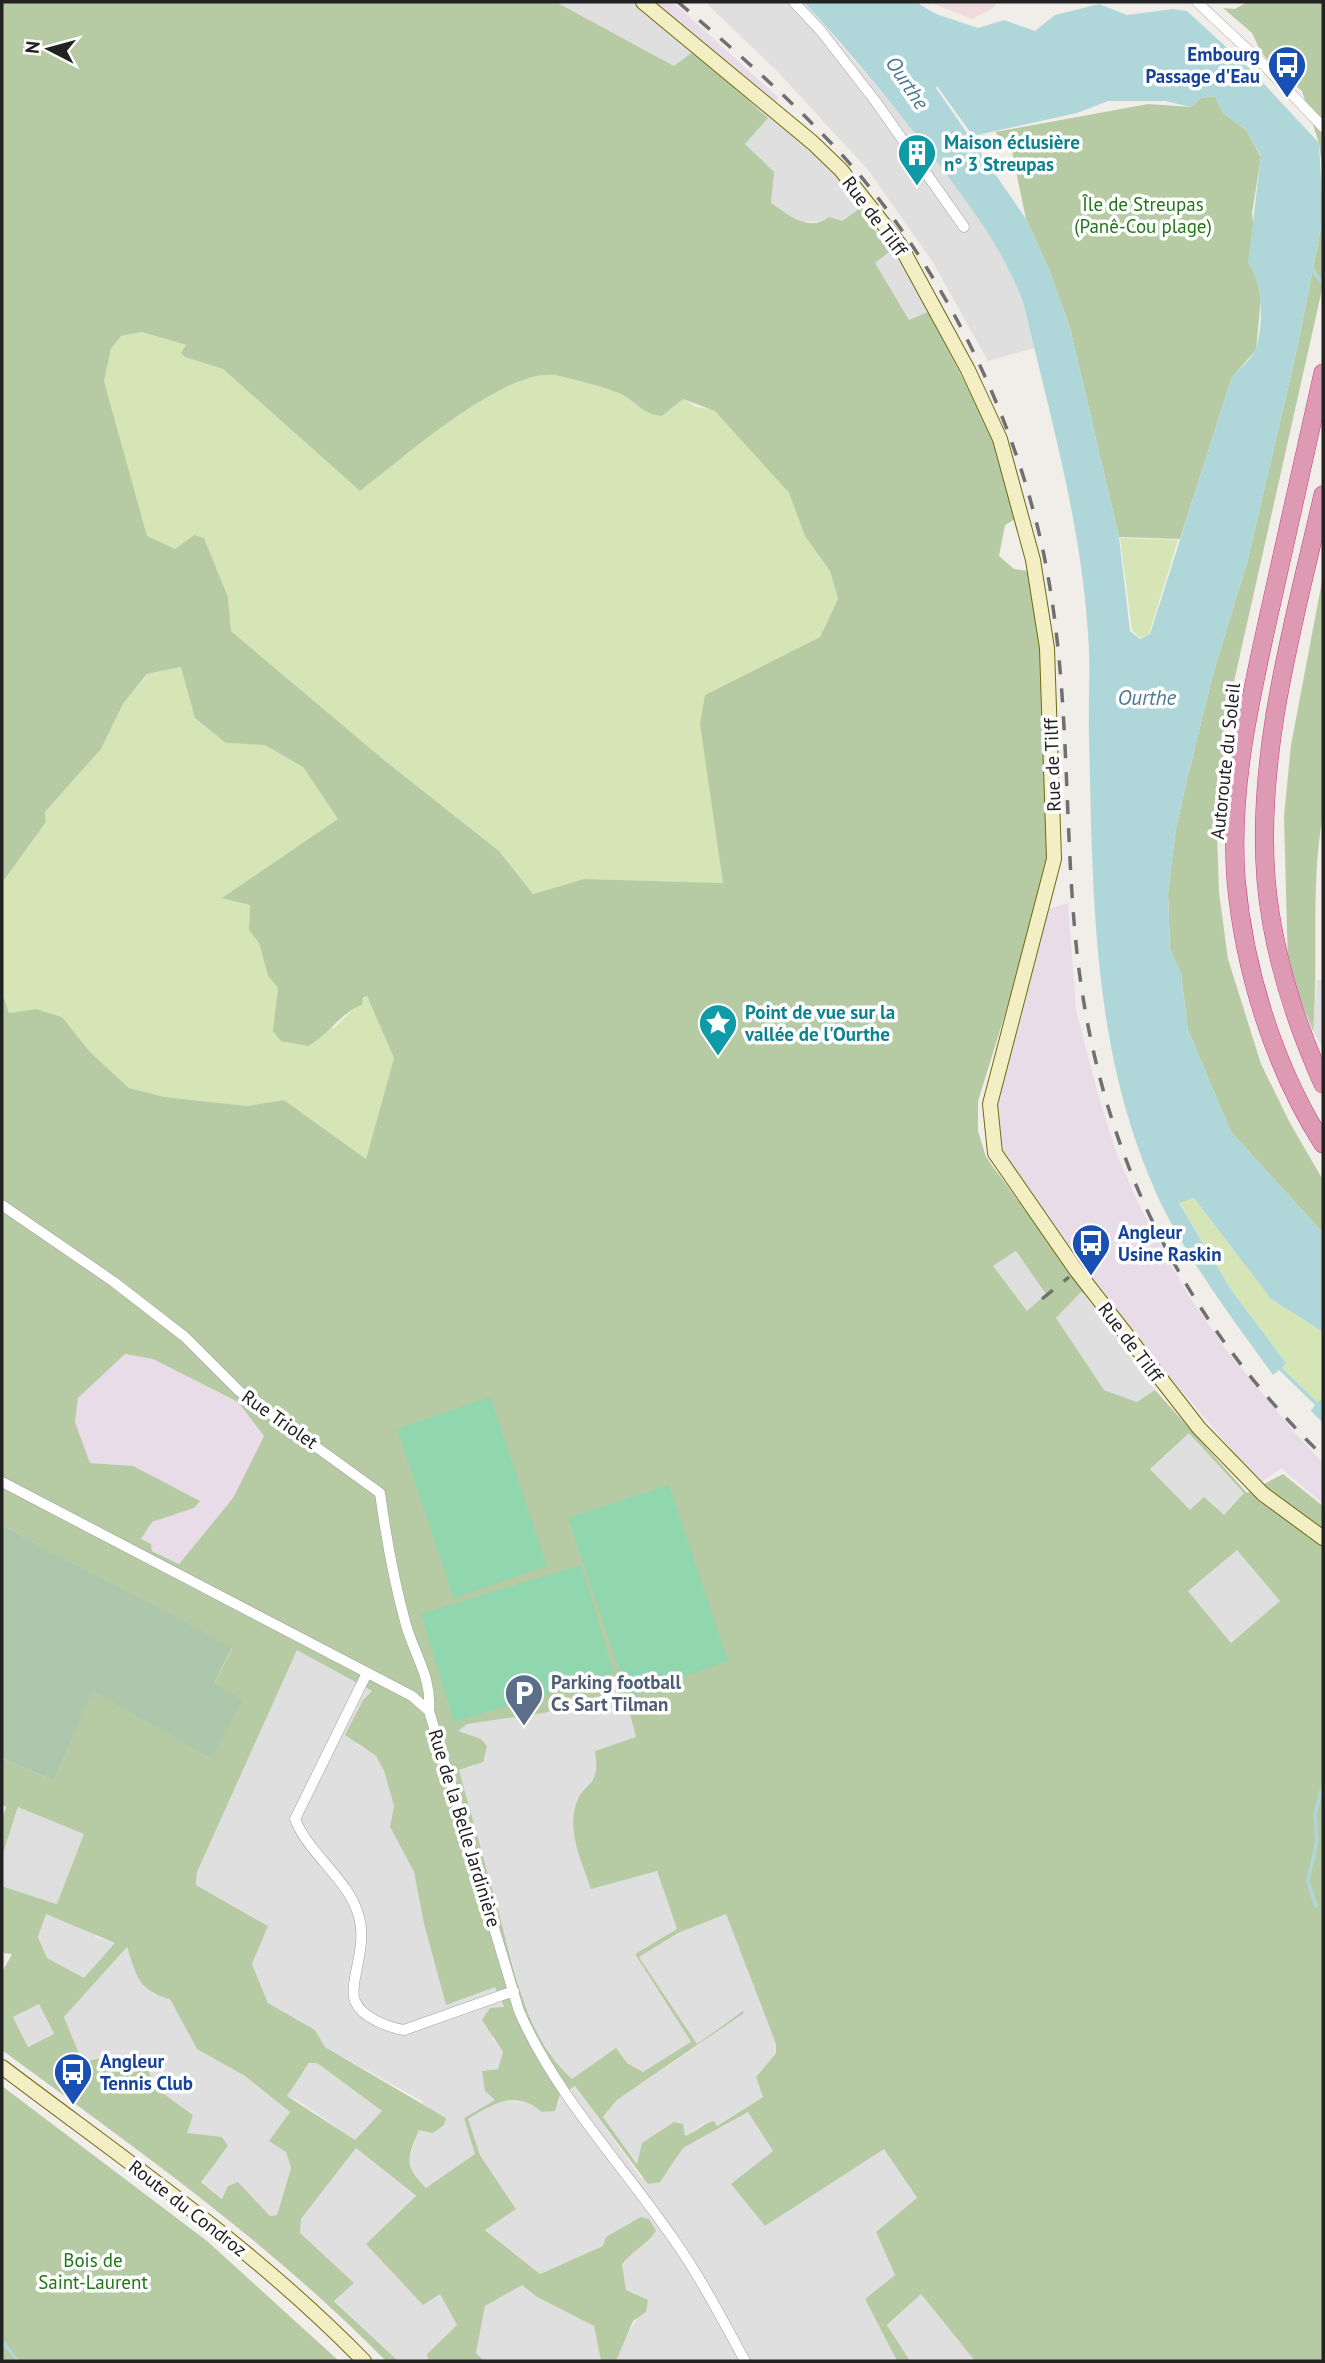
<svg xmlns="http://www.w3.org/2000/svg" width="1325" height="2363" viewBox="0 0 1325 2363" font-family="'PT Sans',sans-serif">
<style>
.residential{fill:#dfdfdf}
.commercial{fill:#efdbde}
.industrial{fill:#e9dce9}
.grass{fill:#d5e5b5}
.forest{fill:#b6cba3;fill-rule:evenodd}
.cemetery{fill:#adc7ad}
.pitch{fill:#90d7b0}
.parking{fill:#dedede}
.water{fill:#afd7d9;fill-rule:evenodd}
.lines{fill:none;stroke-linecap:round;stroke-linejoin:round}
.stream{stroke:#afd7d9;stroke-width:3.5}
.minor-casing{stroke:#9f9f9f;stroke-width:11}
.secondary-casing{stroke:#706a11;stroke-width:16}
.motorway-casing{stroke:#c93c84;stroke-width:19}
.minor{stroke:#fff;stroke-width:10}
.secondary{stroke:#f4eec4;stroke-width:14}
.motorway{stroke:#df9ab3;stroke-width:18}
.rail{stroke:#707070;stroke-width:3.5;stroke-dasharray:14 14;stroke-linecap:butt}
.labels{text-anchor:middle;stroke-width:7;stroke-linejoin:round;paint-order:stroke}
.transit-label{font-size:19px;font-weight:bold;fill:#164399;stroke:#fff;text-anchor:start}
.culture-label{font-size:19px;font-weight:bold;fill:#0d838f;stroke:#fff;text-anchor:start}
.park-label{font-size:19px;fill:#207718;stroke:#fff}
.street-label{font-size:19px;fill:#222;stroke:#fff}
.service-label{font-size:19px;font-weight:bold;fill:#4e5e75;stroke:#fff;text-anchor:start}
.water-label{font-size:21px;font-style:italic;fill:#4c7a91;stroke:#fff}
</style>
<rect width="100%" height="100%" fill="#f1ede9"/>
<!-- residential -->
<path class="residential" d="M556,2H657L670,12L774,103L892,227L940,300L973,366L960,371L928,313L909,320L874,262L889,251L860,208L842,221L799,222L771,203L773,172L745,144L694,51L674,66Z
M705,2H804L902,116L987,228L1008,263L1023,302L1034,348L988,361L932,261L869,171L779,73Z
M1317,980H1323V1049L1313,1031Z
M1017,1251L1047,1294L1027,1311L992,1265Z
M1082,1291L1155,1390L1137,1402L1104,1390L1056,1318Z
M1189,1432L1244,1493L1225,1516L1190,1510L1150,1469Z
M1237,1549L1280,1601L1231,1643L1188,1591Z
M297,1649L372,1691L356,1744L376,1756L384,1771L394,1806L390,1827L414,1872L424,1924L446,2005L495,1986L504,2008L492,2038L503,2052L498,2069L482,2071L495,2100L464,2118L476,2154L426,2189L412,2175L407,2163L419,2130L422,2101L325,2047L315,2030L268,2003L252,1964L267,1925L196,1885L197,1872Z
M617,1690L628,1707L636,1738L598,1768L591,1786L576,1802L657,1871L677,1929L635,1954L691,2043L643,2072L627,2063L572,2079L559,2067L540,2039L523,2001L459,1770L474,1766L457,1731L467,1724L544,1713Z
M46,1914L95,1933V1937L116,1943L85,1979L47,1958L38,1937Z
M726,1914L776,2044V2052L756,2077L763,2097L716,2126L702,2124L692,2134L638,2164L603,2118L617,2100L696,2047L742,2011L697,2044L639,1957L678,1933Z
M127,1947L133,1968L153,1994L170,1998L197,2049L245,2076L290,2112L286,2152L291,2168L277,2215L270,2216L256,2203L223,2199L201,2181L228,2147L187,2133L193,2115L157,2089L140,2053L119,2060L116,2055L94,2058L83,2063L64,2017Z
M39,2004L54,2035L28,2047L13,2017Z
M310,2063H317L382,2111L356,2141L299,2101L286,2096Z
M575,2086L641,2178L668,2170L683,2148L748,2112L773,2151L765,2226L884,2148L917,2199L876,2232L895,2275L865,2299L897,2361H616L621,2346L639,2315L636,2293L626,2291L622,2264L637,2248L649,2242L603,2246L540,2274L485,2229L516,2208L480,2155L467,2119L497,2101L531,2102L542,2112L559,2104L560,2095Z
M356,2148L416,2197L366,2244L440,2294L457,2325L427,2354L428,2361H398L334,2300L353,2283L300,2234L301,2219Z
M522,2284L537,2297L594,2326L601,2361H484L476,2353L485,2306Z
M921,2294L975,2361H910L887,2325Z"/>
<!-- commercial -->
<path class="commercial" d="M929,2H997L993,8L972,19Z"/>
<!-- industrial -->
<path class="industrial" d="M657,2H673L779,98L774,103Z
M1068,903L1076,1010L1099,1098L1117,1154L1140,1207L1188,1295L1228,1352L1296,1434L1323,1463V1504L1281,1468L1260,1483L1099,1294L998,1152L992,1104L1046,910Z
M125,1354L153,1359L238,1402L264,1436L233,1498L179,1564L152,1551L151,1544L141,1539L152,1522L194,1508L133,1466L90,1463L75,1422L78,1398Z"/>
<!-- grass -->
<path class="grass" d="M142,332L186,345L185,348L196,360L223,369L360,491C401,460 509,363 559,376C580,381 602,386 621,394C637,402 643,415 662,416L683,399L696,407L715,410L789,493L805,536L830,571L838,599L820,637L705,695L723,883L584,879L533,894L499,851L384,760L231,631L228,597L204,538L194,535L175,549L147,537L104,381L111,349L120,336Z
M1120,538L1178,540L1149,634L1140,638L1132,630Z
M181,667L226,743L265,745L303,767L338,819L250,905L249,930L259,943L268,976L278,988L277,1009L334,1028L367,996L394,1058L366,1159L284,1100L247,1106L165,1097L129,1088L90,1052L62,1017L36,1009L9,1013L2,992V883L46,822L45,812L101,749L123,704L148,674Z
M1194,1198L1271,1299L1323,1332V1399L1318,1403L1282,1368L1286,1363L1232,1291L1179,1202Z"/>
<!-- forest -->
<path class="forest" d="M2,2H556L674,66L694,51L768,118L745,144L774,172L771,203C789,215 809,233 829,217L842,221L860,208L889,252L875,263L909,320L928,312L996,442L1017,518L1005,525L999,556L1014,569L1028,571L1045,664L1047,858L1038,908L978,1101V1131L986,1157L1087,1295L1081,1292L1056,1318L1104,1390L1137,1402L1155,1390L1247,1493L1283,1474L1323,1506V2361H975L921,2294L887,2325L910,2361H897L865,2299L895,2275L876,2232L917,2198L884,2149L765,2226L731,2184L773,2151L748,2112L683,2148L660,2182L648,2184L575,2086L560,2095L555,2111L542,2112C516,2089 493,2104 468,2119L480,2155L516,2209L485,2230L540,2274L603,2246L606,2237L641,2217L649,2219L656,2231C647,2245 633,2250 622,2264L626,2290L648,2300L646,2312L633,2321L616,2361H601L594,2326L537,2297L522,2285L485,2306L476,2353L484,2361H428L427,2354L457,2325L440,2294L423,2305L366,2244L416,2196L356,2148L301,2219L300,2233L354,2283L334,2301L398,2361H386C269,2242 135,2148 2,2050V1972L12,1954L2,1953V1886L57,1904L18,1807L2,1857V1820L6,1807L2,1805V1758L54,1781L93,1690L211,1759L214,1684L232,1648L2,1525V992L9,1013L36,1009L62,1017L90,1052L129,1088L165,1097L247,1106L284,1100L366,1159L394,1058L367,996L363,998L362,1005C344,1010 327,1036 308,1046L281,1041L273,1031L278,988L268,976L259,943L249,930L250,905L222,898L338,819L303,767L265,745L226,743L195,718L181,667L147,674L123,704L101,749L45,812L46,822L2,883ZM142,332L186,345L181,353L185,357L223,369L360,491C401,460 509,363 559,376C580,381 602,386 621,394C637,402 643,415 662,416L683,399L715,411L789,493L805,536L830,571L838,599L820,637L705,695L700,724L723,883L584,879L533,894L499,851L384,760L231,631L228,597L204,538L194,535L175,549L147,536L104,381L111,349L121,336ZM1016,1251L1046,1294L1027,1311L993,1266ZM125,1354L153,1359L238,1402L264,1436L233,1498L179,1564L152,1551L151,1544L141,1539L152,1522L194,1508L200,1501L133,1466L90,1463L75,1422L78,1398ZM1189,1433L1244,1493L1224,1515L1204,1497L1190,1510L1150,1469ZM1237,1550L1280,1601L1231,1643L1188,1591ZM297,1650L372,1691L363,1700L345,1735L376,1756L384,1771L394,1806L390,1827L414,1872L424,1924L446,2005L495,1987L504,2007L490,2008L482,2020L503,2052L498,2069L482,2071L485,2091L495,2100L464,2118L475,2154L426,2188C403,2165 407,2159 419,2130L433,2133L444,2125L446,2118L325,2047L315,2030L268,2003L252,1964L268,1926L196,1885L197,1872ZM617,1691L623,1708L628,1707L636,1737L595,1751C601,1789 584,1780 576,1804C567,1833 582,1862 591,1889L657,1871L677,1929L635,1954L691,2042L643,2072L627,2063L616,2048L572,2079C525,2037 514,1968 498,1910C485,1863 472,1817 459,1770L483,1762L487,1746L481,1739L458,1731L467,1724L544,1713ZM46,1914L115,1943L84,1978L47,1958L38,1937ZM726,1914L776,2044V2053L756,2077L763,2097L717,2126L714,2121C701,2124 696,2133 685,2136L683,2124L674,2122L642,2143L637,2164L603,2117L617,2100L744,2013L743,2011L697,2044L639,1957L678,1933ZM127,1947C136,1976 139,1991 170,1999L197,2049L245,2076L290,2112L269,2141L286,2152L291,2168L277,2215L270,2216L238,2182L228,2186L222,2199L201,2182L228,2146L222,2137L187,2133L193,2115L157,2089L140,2053L120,2060L116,2054C104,2058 94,2058 83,2063L64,2017ZM39,2004L54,2034L28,2047L13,2017ZM309,2063H317L382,2111L355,2140L287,2096Z
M1247,2H1323V174L1319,143L1302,91L1274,68L1261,52L1252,33L1223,8L1235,9Z
M1215,96L1223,113L1246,130L1261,157L1252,213L1261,298L1256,350L1232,377L1180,539L1119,537L1070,328L1048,267L1026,219L1012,152L995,132L1148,104L1191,107L1201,98Z
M1323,218V285L1233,686L1222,764L1217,831L1219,893L1228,959L1261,1064L1290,1123L1323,1180V1233L1231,1132L1188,1030L1181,974L1170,949L1168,893L1176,828L1188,776L1213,674L1248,559L1297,349Z
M1323,576V814C1310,886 1319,959 1313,1031L1288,968L1284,816L1291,745Z
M2,2086L207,2241L339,2361H2Z"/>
<!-- cemetery -->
<path class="cemetery" d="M2,1525L232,1647L214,1684L243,1700L211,1759L93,1691L54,1781L2,1758Z"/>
<!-- pitch -->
<path class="pitch" d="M490,1397L547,1566L454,1598L397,1429Z
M669,1485L728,1661L628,1696L568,1518Z
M581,1565L614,1673L454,1722L421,1614Z"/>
<!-- parking -->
<path class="parking" d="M18,1807L84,1834L57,1904L2,1886V1857Z"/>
<!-- water -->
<path class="water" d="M804,2H916L936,14L978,28L1004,20L1035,31L1055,15L1099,4L1127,15L1173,9L1187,11L1250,69L1319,143L1323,218L1297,349L1248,559L1213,674L1188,776L1176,828L1168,893L1170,949L1181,974L1188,1030L1231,1132L1323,1233V1332L1271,1299L1194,1198L1179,1203L1232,1291L1286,1363L1282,1368L1317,1402L1323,1399V1423L1311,1411L1315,1405L1279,1370L1273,1375C1234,1321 1185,1256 1157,1195C1091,1049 1093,893 1089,736C1088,702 1091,668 1088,634C1081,522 1049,411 1023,302C1002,247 975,213 940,166C897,109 852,54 804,2ZM937,86L973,136L1077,113L1108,101H1165L1191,107L1201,98L1215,96L1223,113L1246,130L1261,156L1248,263C1263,285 1264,322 1256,348C1253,358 1239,369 1232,377L1150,634L1140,639L1130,631L1119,537L1070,328L1048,267L1026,219L936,88Z"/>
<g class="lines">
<!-- stream -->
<path class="stream" d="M1312,269L1323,284
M1316,1906L1308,1881L1317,1841L1315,1814L1323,1785
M2,2341L18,2361"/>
<!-- minor casing -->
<g class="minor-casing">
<path id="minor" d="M794,2L821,31L876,102L964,227
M1197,2L1262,63L1323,127
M2,1205L114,1282L185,1337L239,1391L380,1493C386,1537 394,1582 406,1625C415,1656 432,1678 429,1711
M2,1482L412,1696L429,1711L519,2011C555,2094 621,2163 672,2237C700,2276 722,2319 745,2361
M367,1673L295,1819C309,1855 349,1879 359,1917C368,1946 348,1984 355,2001C361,2017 387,2027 404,2030L514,1991"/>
</g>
<!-- secondary casing -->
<g class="secondary-casing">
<path id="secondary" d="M643,2L813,143L841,170L900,245L968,370L1000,439L1033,560L1047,648L1054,859L990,1104L995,1153L1076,1270L1199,1428L1263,1494L1323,1538
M2,2067C126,2161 255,2249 364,2361"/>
</g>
<!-- motorway casing -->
<g class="motorway-casing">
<path id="motorway" d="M1323,373C1306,449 1289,525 1272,601C1252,691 1229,786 1236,879C1244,970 1274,1067 1323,1144
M1323,495C1295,619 1256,750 1266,879C1272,950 1294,1019 1323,1084"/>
</g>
<!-- minor -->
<use href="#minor" class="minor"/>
<!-- secondary -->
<use href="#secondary" class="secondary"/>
<!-- motorway -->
<use href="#motorway" class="motorway"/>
<!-- rail -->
<path class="rail" d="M678,2C741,56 804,110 858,173C940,271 1003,394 1035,517C1070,649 1063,786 1074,921C1090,1130 1172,1309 1323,1456
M1042,1299L1069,1277"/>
</g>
<!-- icons -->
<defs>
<g id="bus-pin" transform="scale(2.0125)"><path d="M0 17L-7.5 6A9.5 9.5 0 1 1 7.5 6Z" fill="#1a4fb4" stroke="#fff"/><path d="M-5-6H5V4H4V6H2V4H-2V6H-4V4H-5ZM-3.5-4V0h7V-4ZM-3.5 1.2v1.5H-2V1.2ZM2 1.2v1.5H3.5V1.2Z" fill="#fff"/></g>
<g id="building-pin" transform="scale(2.0125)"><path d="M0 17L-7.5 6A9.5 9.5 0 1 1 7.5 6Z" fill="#0f9aa8" stroke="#fff"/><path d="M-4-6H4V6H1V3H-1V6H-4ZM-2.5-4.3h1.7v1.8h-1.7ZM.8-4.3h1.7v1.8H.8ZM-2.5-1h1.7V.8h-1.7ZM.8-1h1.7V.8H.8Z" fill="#fff"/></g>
<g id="sight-pin" transform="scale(2.0125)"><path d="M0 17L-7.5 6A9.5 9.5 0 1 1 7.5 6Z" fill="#0f9aa8" stroke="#fff"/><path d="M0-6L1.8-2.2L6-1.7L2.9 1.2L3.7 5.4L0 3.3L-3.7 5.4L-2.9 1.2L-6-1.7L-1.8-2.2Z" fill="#fff"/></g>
<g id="parking-pin" transform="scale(2.0125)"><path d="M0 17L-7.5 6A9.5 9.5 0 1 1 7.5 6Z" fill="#5c6f8a" stroke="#fff"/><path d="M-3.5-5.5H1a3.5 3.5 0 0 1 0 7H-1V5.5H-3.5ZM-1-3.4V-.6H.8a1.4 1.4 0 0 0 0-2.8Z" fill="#fff"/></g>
</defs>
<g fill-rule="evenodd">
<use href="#bus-pin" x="1287" y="65"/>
<use href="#building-pin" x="917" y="153"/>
<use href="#sight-pin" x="718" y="1023"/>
<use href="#bus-pin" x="1091" y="1243"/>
<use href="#parking-pin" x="524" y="1693"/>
<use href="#bus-pin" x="73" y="2072"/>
</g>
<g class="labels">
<!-- transit labels -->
<g class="transit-label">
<text x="1260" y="61" text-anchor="end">Embourg<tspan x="1260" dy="22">Passage d'Eau</tspan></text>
<text x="1118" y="1239">Angleur<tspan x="1118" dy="22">Usine Raskin</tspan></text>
<text x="100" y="2068">Angleur<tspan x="100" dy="22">Tennis Club</tspan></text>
</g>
<!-- culture labels -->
<g class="culture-label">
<text x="944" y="149">Maison éclusière<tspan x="944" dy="22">n° 3 Streupas</tspan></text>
<text x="745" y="1019">Point de vue sur la<tspan x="745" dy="22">vallée de l'Ourthe</tspan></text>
</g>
<!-- park labels -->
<g class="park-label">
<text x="1143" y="211">Île de Streupas<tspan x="1143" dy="22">(Panê-Cou plage)</tspan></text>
<text x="93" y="2267">Bois de<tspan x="93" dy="22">Saint-Laurent</tspan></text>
</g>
<!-- street labels -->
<g class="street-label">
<text transform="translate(875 216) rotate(53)" y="7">Rue de Tilff</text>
<text transform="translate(1225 761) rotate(-84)" y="7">Autoroute du Soleil</text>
<text transform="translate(1052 765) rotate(-92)" y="7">Rue de Tilff</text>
<text transform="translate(1131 1342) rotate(53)" y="7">Rue de Tilff</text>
<text transform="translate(280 1419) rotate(35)" y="7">Rue Triolet</text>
<text transform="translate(465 1828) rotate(73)" y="7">Rue de la Belle Jardinière</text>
<text transform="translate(188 2208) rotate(38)" y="7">Route du Condroz</text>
</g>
<!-- service labels -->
<g class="service-label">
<text x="551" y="1689">Parking football<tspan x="551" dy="22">Cs Sart Tilman</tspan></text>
</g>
<!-- water labels -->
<g class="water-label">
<text transform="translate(907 83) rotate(56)" y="7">Ourthe</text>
<text x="1147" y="705">Ourthe</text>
</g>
</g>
<!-- border -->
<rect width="1325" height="2363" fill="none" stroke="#222222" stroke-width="7"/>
<!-- north arrow -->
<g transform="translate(49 49) rotate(276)" stroke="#ffffff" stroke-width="5" paint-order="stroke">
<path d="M0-5L12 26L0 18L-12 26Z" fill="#222222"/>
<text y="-10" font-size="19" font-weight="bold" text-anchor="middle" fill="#222222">N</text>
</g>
</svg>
